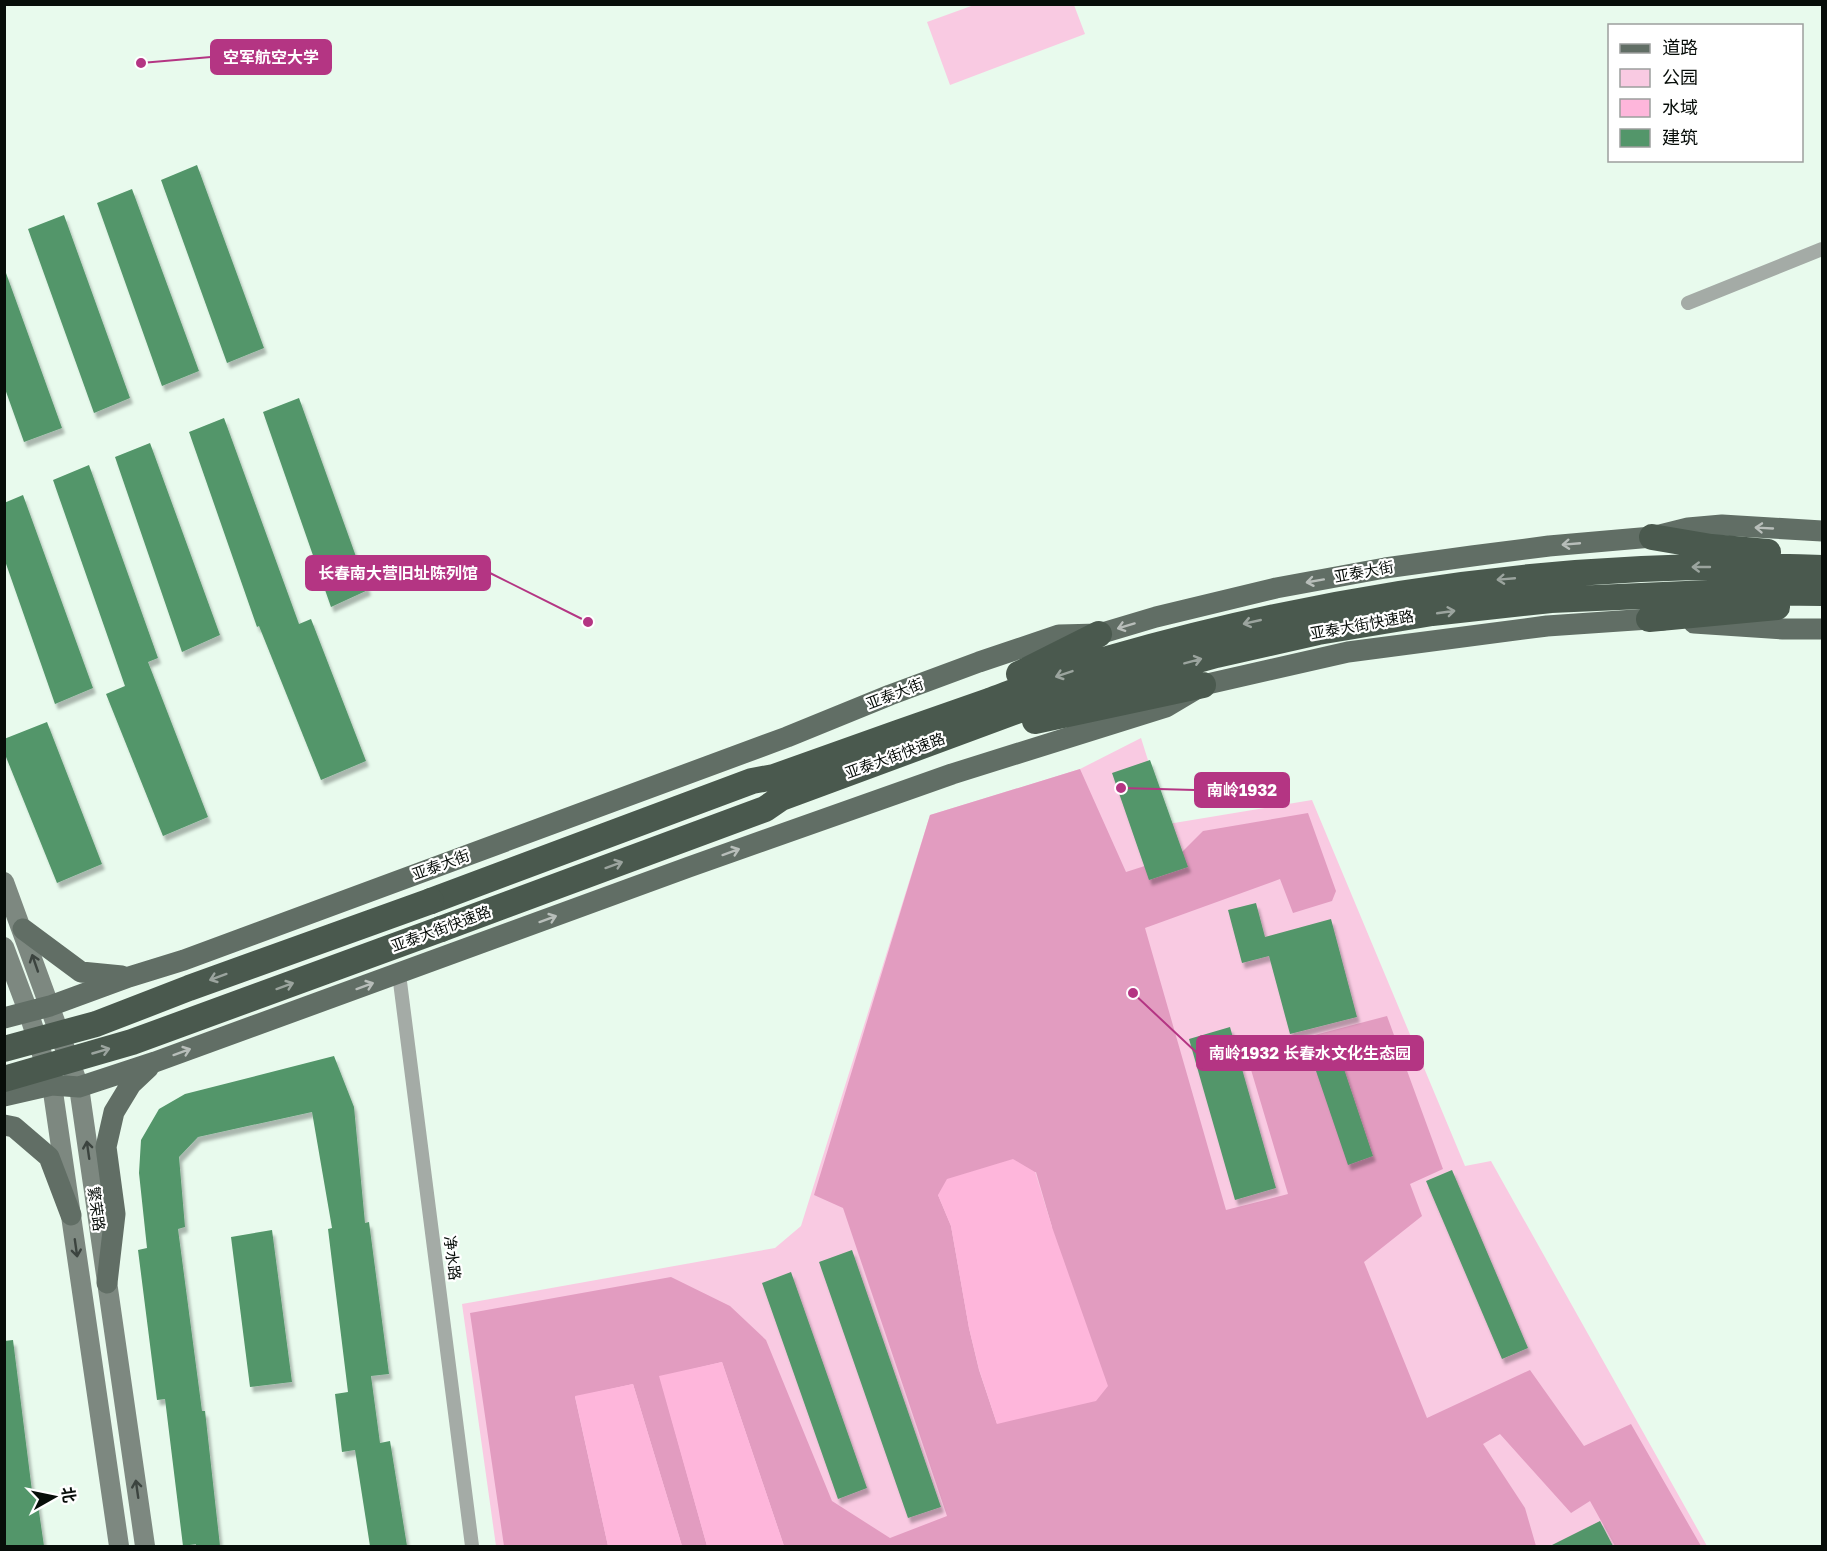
<svg xmlns="http://www.w3.org/2000/svg" width="1827" height="1551" font-family="'Golos Text','Noto Sans SC',sans-serif">
<style>
.green{fill:#f9cae2}
.forest{fill:#e29cc0;fill-rule:evenodd}
.water{fill:#feb6db}
.building{fill:#53966a;filter:url(#shadow)}
.lines{fill:none;stroke-linecap:round;stroke-linejoin:round}
.street{stroke:#a4aba6;stroke-width:14}
.secondary{stroke:#7d8880;stroke-width:20}
.primary{stroke:#616e65;stroke-width:21}
.highway{stroke:#4a594e;stroke-width:26}
.highway-bridge{stroke:#4a594e;stroke-width:26}
.oneway{stroke:#b8beba}
.oneway2{stroke:#9ba49e}
.oneway3{stroke:#3c443f}
.labels{text-anchor:middle;stroke-width:4.5;stroke-linejoin:round;paint-order:stroke}
.street-label{font-size:15px;fill:#070d09;stroke:#fff}
.leader{fill:none;stroke:#b43583;stroke-width:2}
.callout-dot{fill:#b43583;stroke:#fff;stroke-width:2}
.callout{fill:#b43583;stroke:#b43583;stroke-width:2}
.callout-label{font-size:16px;text-anchor:middle;font-weight:bold;fill:#fff}
</style>
<defs>
<filter id="shadow"><feDropShadow dx="3" dy="5.5" stdDeviation="1.5" flood-color="#0004"/></filter>
</defs>
<rect width="100%" height="100%" fill="#e8faed"/>
<path class="green" d="M 974,5 L 1074,5 L 1085,34 L 950,85 L 927,22 Z
M 1141,738 L 1168,824 L 1312,800 L 1465,1166 L 1491,1161 L 1707,1546 L 496,1546 L 462,1304 L 775,1248 L 801,1226 L 930,815 L 1080,769 Z"/>
<path class="forest" d="M 1080,769 L 1126,872 L 1179,855 L 1203,831 L 1308,813 L 1336,891 L 1332,901 L 1293,913 L 1280,879 L 1145,928 L 1226,1210 L 1288,1194 L 1246,1053 L 1387,1016 L 1443,1169 L 1410,1184 L 1422,1216 L 1364,1262 L 1427,1418 L 1530,1370 L 1584,1446 L 1631,1424 L 1701,1546 L 1615,1546 L 1590,1501 L 1571,1513 L 1500,1434 L 1483,1444 L 1525,1508 L 1536,1546 L 784,1546 L 722,1362 L 660,1377 L 707,1546 L 682,1546 L 633,1384 L 575,1397 L 608,1546 L 504,1546 L 470,1313 L 671,1277 L 730,1306 L 766,1340 L 832,1501 L 890,1538 L 947,1516 L 843,1208 L 814,1195 L 930,815 ZM 1036,1172 L 1052,1227 L 997,1424 L 979,1370 L 969,1328 L 951,1226 L 938,1195 Z"/>
<path class="water" d="M 1013,1159 L 1035,1172 L 1052,1227 L 1108,1386 L 1096,1401 L 997,1424 L 979,1369 L 969,1328 L 951,1226 L 938,1195 L 947,1179 Z
M 722,1362 L 784,1546 L 707,1546 L 659,1376 Z
M 633,1384 L 682,1546 L 608,1546 L 575,1396 Z"/>
<path class="building" d="M 197,165 L 264,348 L 227,363 L 161,180 Z
M 132,189 L 199,371 L 162,386 L 97,203 Z
M 64,215 L 130,398 L 94,413 L 28,229 Z
M 6,273 L 62,428 L 24,442 L 4,386 L 4,274 Z
M 299,398 L 368,590 L 331,607 L 263,412 Z
M 224,418 L 299,624 L 311,619 L 366,761 L 321,780 L 259,626 L 257,627 L 189,432 Z
M 150,443 L 220,635 L 182,652 L 115,457 Z
M 89,465 L 158,658 L 148,662 L 208,817 L 163,836 L 106,694 L 125,686 L 53,480 Z
M 23,495 L 93,688 L 55,704 L 4,558 L 4,503 Z
M 47,722 L 102,864 L 57,883 L 4,752 L 4,739 Z
M 1150,760 L 1188,867 L 1149,880 L 1112,773 Z
M 1256,903 L 1265,937 L 1331,919 L 1357,1017 L 1290,1034 L 1269,956 L 1242,963 L 1228,910 Z
M 1230,1027 L 1276,1188 L 1235,1200 L 1189,1039 Z
M 334,1056 L 354,1107 L 365,1223 L 369,1222 L 389,1374 L 371,1376 L 380,1443 L 390,1441 L 407,1546 L 370,1546 L 355,1450 L 342,1452 L 335,1394 L 348,1392 L 328,1229 L 332,1228 L 312,1112 L 198,1137 L 179,1157 L 185,1227 L 178,1229 L 202,1411 L 205,1411 L 220,1546 L 196,1546 L 196,1544 L 183,1546 L 165,1399 L 157,1400 L 138,1250 L 147,1248 L 139,1173 L 141,1140 L 159,1109 L 185,1094 Z
M 1341,1060 L 1373,1156 L 1348,1165 L 1315,1068 Z
M 1452,1170 L 1528,1348 L 1502,1359 L 1426,1181 Z
M 272,1230 L 292,1382 L 250,1387 L 231,1237 Z
M 852,1250 L 941,1507 L 908,1518 L 819,1262 Z
M 791,1272 L 867,1488 L 838,1499 L 762,1283 Z
M 13,1340 L 32,1491 L 36,1491 L 44,1546 L 4,1546 L 4,1341 Z
M 1600,1521 L 1613,1546 L 1550,1546 Z"/>
<g class="lines">
<path class="street" d="M 1688,303 L 1822,249
M 399,974 L 472,1546"/>
<path class="secondary" d="M 4,882 L 79,1087 L 145,1546
M 4,947 L 28,1011 L 52,1085 L 119,1546"/>
<path class="primary" d="M 1694,623 L 1783,629 L 1822,629
M 23,929 L 81,972 L 122,976
M 4,1018 L 50,1006 L 129,977 L 184,960 L 787,737 L 890,695 L 979,662 L 1059,635 L 1099,634 L 1156,617 L 1276,588 L 1385,568 L 1472,556 L 1549,546 L 1652,537 L 1688,528 L 1722,525 L 1822,531
M 4,1096 L 52,1085 L 79,1087 L 155,1062 L 689,867 L 952,774 L 1166,707 L 1203,685 L 1348,652 L 1547,626 L 1649,619 L 1663,620
M 4,1125 L 14,1127 L 49,1157 L 71,1215
M 107,1283 L 115,1214 L 106,1147 L 114,1112 L 131,1084 L 149,1067"/>
<path class="highway" d="M 1652,537 L 1711,547 L 1768,552
M 1649,619 L 1777,607
M 1019,674 L 1099,634
M 1035,721 L 1203,685
M 431,901 L 752,781 L 774,777 C 846,751 917,726 989,701 C 1029,686 1070,670 1111,658 C 1342,592 1582,559 1822,568
M 441,929 L 765,809 L 781,798 L 1022,709 L 1216,655 L 1318,632 L 1432,613 L 1551,600 L 1731,592 L 1822,593"/>
<path class="highway-bridge" d="M 4,1049 L 96,1024 L 189,988 L 431,901
M 4,1079 L 132,1042 L 441,929"/>
</g>
<defs><path id="oneway-shaft" d="M-6 0H5M1.5-3L5.5 0L1.5 3" fill="none" stroke-width="1.6" stroke-linecap="round" stroke-linejoin="round" transform="scale(1.5)"/></defs>
<g class="oneway">
<use href="#oneway-shaft" transform="translate(1764 528) rotate(-177)"/>
<use href="#oneway-shaft" transform="translate(1571 544) rotate(175)"/>
<use href="#oneway-shaft" transform="translate(1315 581) rotate(170)"/>
<use href="#oneway-shaft" transform="translate(1126 626) rotate(163)"/>
<use href="#oneway-shaft" transform="translate(731 852) rotate(-20)"/>
<use href="#oneway-shaft" transform="translate(548 919) rotate(-20)"/>
<use href="#oneway-shaft" transform="translate(365 986) rotate(-20)"/>
<use href="#oneway-shaft" transform="translate(182 1052) rotate(-20)"/>
</g>
<g class="oneway2">
<use href="#oneway-shaft" transform="translate(1701 567) rotate(180)"/>
<use href="#oneway-shaft" transform="translate(1506 579) rotate(175)"/>
<use href="#oneway-shaft" transform="translate(1446 612) rotate(-8)"/>
<use href="#oneway-shaft" transform="translate(1252 622) rotate(167)"/>
<use href="#oneway-shaft" transform="translate(1193 661) rotate(-15)"/>
<use href="#oneway-shaft" transform="translate(1064 674) rotate(161)"/>
<use href="#oneway-shaft" transform="translate(614 865) rotate(-20)"/>
<use href="#oneway-shaft" transform="translate(218 977) rotate(160)"/>
<use href="#oneway-shaft" transform="translate(285 986) rotate(-20)"/>
<use href="#oneway-shaft" transform="translate(101 1051) rotate(-16)"/>
</g>
<g class="oneway3">
<use href="#oneway-shaft" transform="translate(35 963) rotate(-109)"/>
<use href="#oneway-shaft" transform="translate(88 1150) rotate(-98)"/>
<use href="#oneway-shaft" transform="translate(76 1248) rotate(82)"/>
<use href="#oneway-shaft" transform="translate(137 1489) rotate(-98)"/>
</g>
<g class="labels">
<g class="street-label">
<text transform="translate(1364 572) rotate(-10)" y="5">亚泰大街</text>
<text transform="translate(1362 625) rotate(-10)" y="5">亚泰大街快速路</text>
<text transform="translate(895 694) rotate(-21)" y="5">亚泰大街</text>
<text transform="translate(895 756) rotate(-20)" y="5">亚泰大街快速路</text>
<text transform="translate(441 865) rotate(-20)" y="5">亚泰大街</text>
<text transform="translate(441 929) rotate(-20)" y="5">亚泰大街快速路</text>
<text transform="translate(96 1209) rotate(82)" y="5">繁荣路</text>
<text transform="translate(452 1258) rotate(83)" y="5">净水路</text>
</g>
</g>
<path class="leader" d="M141 63L211 57M588 622L490 573M1121 788L1195 790M1133 993L1197 1053"/>
<g class="callout-dot">
<circle cx="141" cy="63" r="6"/>
<circle cx="588" cy="622" r="6"/>
<circle cx="1121" cy="788" r="6"/>
<circle cx="1133" cy="993" r="6"/>
</g>
<g class="callout">
<rect x="211" y="40" width="120" height="34" rx="6"/>
<rect x="306" y="556" width="184" height="34" rx="6"/>
<rect x="1195" y="773" width="94" height="34" rx="6"/>
<rect x="1197" y="1036" width="226" height="34" rx="6"/>
</g>
<g class="callout-label">
<text x="271" y="63">空军航空大学</text>
<text x="398" y="579">长春南大营旧址陈列馆</text>
<text x="1242" y="796">南岭1932</text>
<text x="1310" y="1059">南岭1932 长春水文化生态园</text>
</g>
<rect width="1827" height="1551" fill="none" stroke="#070d09" stroke-width="12"/>
<rect x="1608" y="24" width="195" height="138" fill="#ffffff" stroke="#9c9e9d" stroke-width="1.5"/>
<rect x="1620" y="44" width="30" height="9" fill="#616e65" stroke="#9c9e9d" stroke-width="1.5"/>
<text x="1662" y="54" font-size="18" fill="#070d09">道路</text>
<rect x="1620" y="69" width="30" height="18" fill="#f9cae2" stroke="#9c9e9d" stroke-width="1.5"/>
<text x="1662" y="84" font-size="18" fill="#070d09">公园</text>
<rect x="1620" y="99" width="30" height="18" fill="#feb6db" stroke="#9c9e9d" stroke-width="1.5"/>
<text x="1662" y="114" font-size="18" fill="#070d09">水域</text>
<rect x="1620" y="129" width="30" height="18" fill="#53966a" stroke="#9c9e9d" stroke-width="1.5"/>
<text x="1662" y="144" font-size="18" fill="#070d09">建筑</text>
<g transform="translate(54 1497) rotate(81)" stroke="#ffffff" stroke-width="4.5" paint-order="stroke">
<path d="M0-4.5L10 22L0 15L-10 22Z" fill="#070d09"/>
<text y="-9" font-size="16" font-weight="bold" text-anchor="middle" fill="#070d09">北</text>
</g>
</svg>
